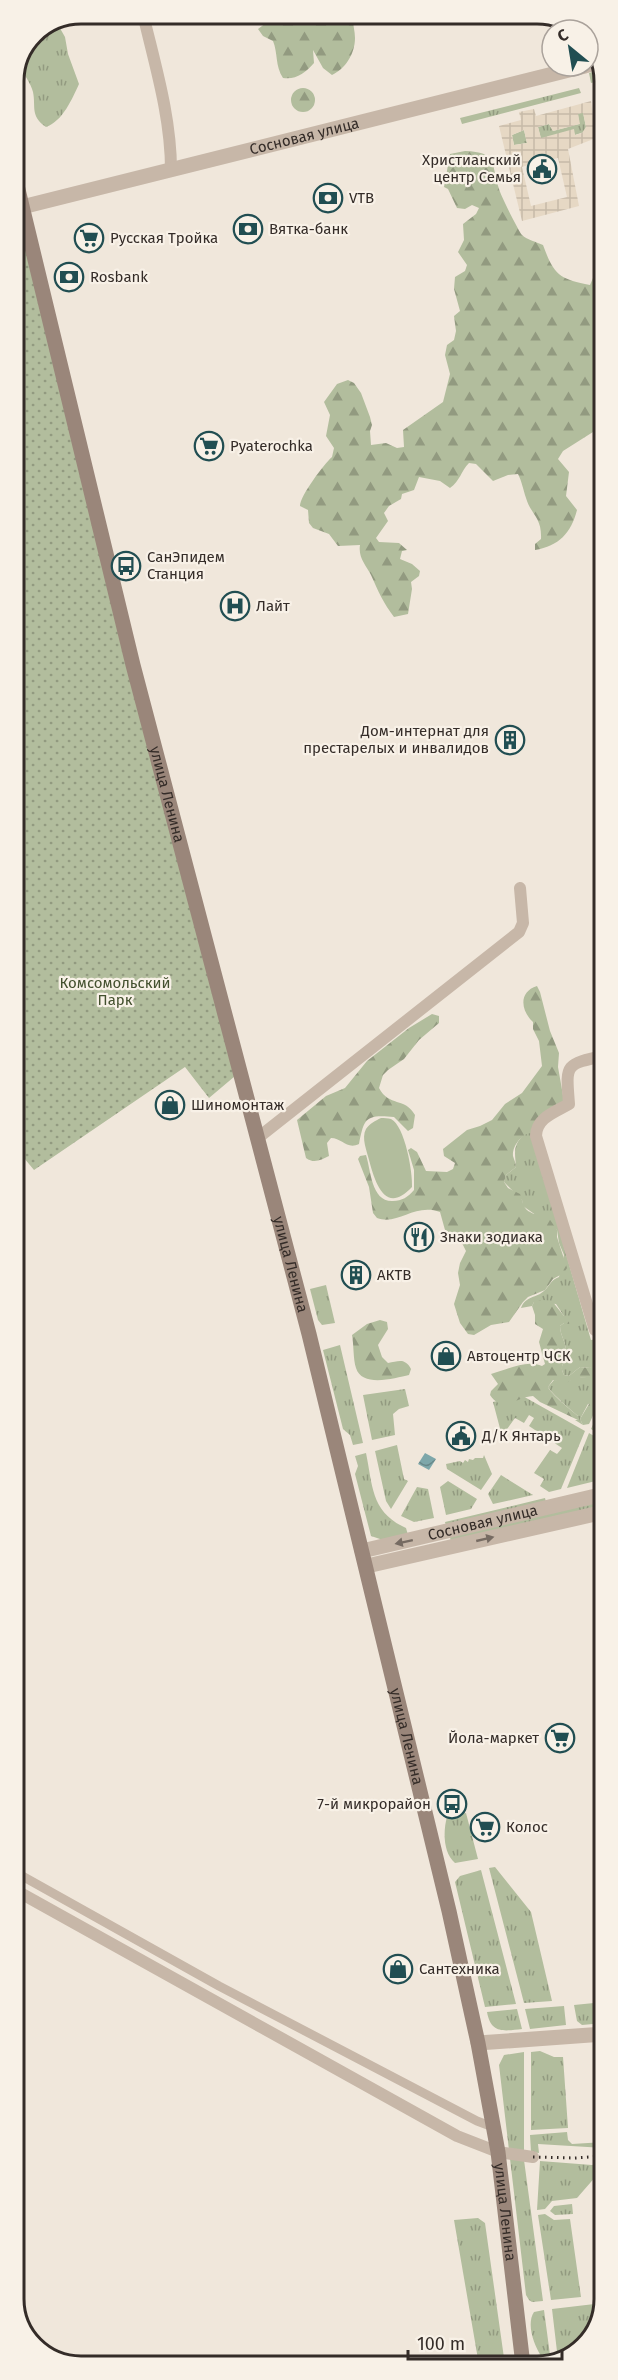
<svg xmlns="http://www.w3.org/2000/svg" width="618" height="2380" font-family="'Fira Sans',sans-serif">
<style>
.grass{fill:url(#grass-tufts)}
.forest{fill:url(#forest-firs)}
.park{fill:url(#park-dots)}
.pitch{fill:#b2bd9d}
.plaza{fill:url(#plaza-grid);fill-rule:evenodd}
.water{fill:url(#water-waves)}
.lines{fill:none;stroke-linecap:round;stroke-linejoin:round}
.pedestrian{stroke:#c7b7a8;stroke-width:9}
.minor{stroke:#c7b7a8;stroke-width:12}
.tertiary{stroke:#c7b7a8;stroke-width:15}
.secondary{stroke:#9a867a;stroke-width:15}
.rail{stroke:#342c28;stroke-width:3;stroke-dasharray:1.5 4.5;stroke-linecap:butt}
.oneway{fill:#766b62}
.labels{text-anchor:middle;stroke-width:4.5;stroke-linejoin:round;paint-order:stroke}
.street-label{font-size:15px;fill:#342c28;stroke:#f8f1e7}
.poi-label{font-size:15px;fill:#342c28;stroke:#f8f1e7;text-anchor:start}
.park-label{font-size:15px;fill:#43502e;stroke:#f8f1e7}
.rim{fill:none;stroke:#342c28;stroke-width:3}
</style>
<defs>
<pattern id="grass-tufts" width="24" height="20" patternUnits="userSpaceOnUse" patternTransform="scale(1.5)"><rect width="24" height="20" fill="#b2bd9d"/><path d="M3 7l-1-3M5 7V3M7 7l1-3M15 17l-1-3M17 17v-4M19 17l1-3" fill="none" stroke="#929a80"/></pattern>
<pattern id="forest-firs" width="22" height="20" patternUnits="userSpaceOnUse" patternTransform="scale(1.5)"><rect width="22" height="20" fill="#b2bd9d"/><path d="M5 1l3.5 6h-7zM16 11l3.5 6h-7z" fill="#929a80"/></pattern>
<pattern id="park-dots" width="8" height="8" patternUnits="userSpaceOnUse" patternTransform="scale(1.5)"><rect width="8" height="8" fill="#b2bd9d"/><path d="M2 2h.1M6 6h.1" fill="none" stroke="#929a80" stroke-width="1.8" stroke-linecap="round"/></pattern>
<pattern id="plaza-grid" width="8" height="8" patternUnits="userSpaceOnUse" patternTransform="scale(1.5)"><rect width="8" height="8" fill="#e6d8c4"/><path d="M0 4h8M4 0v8" fill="none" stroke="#c6baa8"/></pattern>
<pattern id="water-waves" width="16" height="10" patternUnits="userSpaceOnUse" patternTransform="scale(1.5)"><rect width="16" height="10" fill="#7da7aa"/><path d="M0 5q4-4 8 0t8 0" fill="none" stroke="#67888a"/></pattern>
</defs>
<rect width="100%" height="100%" fill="#f0e7db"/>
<path class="grass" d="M 57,23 L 65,37 L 68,54 L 79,84 C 72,99 63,121 46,127 C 30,116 36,107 33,92 C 31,83 23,74 20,65 L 34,33 Z
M 603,69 L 603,80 L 591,83 L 589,73 Z
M 579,88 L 581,93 L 462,124 L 460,118 Z
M 583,112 L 586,127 L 584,132 L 575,135 L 573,130 L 541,139 L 538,127 L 549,124 L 553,131 L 579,124 L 578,114 Z
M 524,130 L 527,143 L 514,145 L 512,135 Z
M 526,1133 L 531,1133 L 591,1340 L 604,1338 L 604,1372 L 603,1362 L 590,1368 L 580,1367 L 569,1376 L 564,1375 C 558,1365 567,1361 566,1351 C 566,1342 560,1335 560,1326 L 564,1323 L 564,1316 L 556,1304 L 534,1302 L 532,1306 L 521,1308 C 526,1295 536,1299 545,1290 C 550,1285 551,1280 559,1277 L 564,1255 L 559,1243 L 557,1230 L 523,1206 L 522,1200 L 504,1182 L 506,1175 L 516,1167 C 515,1153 512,1144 526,1133 Z
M 326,1285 L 335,1323 L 322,1325 L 318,1320 L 310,1289 Z
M 340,1345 L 363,1443 L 353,1445 L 350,1435 L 343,1429 L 323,1350 Z
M 591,1377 L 604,1383 L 596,1407 L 597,1403 L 588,1404 L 580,1419 L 583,1425 L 575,1420 L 578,1420 L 578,1416 C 573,1412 550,1392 548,1387 L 554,1380 L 570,1381 L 573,1378 Z
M 405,1389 L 409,1406 L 399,1409 L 393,1414 L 395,1435 L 372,1440 L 363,1395 Z
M 521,1395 L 585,1431 L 561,1489 L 549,1492 L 540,1486 L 544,1479 L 534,1473 L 550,1450 L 557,1454 L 562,1448 L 529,1426 L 534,1418 L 529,1415 L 524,1423 L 515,1418 L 502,1436 L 493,1402 Z
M 604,1399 L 604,1437 L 591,1429 Z
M 589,1433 L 604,1442 L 604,1479 L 567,1488 Z
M 397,1445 L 404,1479 L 408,1481 L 391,1509 L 386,1501 L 375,1451 Z
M 366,1453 C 373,1487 371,1512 406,1528 L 408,1535 L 383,1540 L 371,1536 L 355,1474 L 358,1466 L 355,1456 Z
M 484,1455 L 492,1474 L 481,1490 L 447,1469 L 446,1464 L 460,1461 L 463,1463 L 465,1460 L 468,1462 L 469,1459 L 473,1460 L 475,1458 L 483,1458 Z
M 501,1475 L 533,1495 L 493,1504 L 488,1494 Z
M 448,1481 L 477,1499 L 471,1509 L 446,1515 L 440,1487 Z
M 417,1487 L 428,1489 L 434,1518 L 414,1522 L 401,1516 Z
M 545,1498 L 546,1502 L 446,1526 L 445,1522 Z
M 604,1500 L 604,1506 L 451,1542 L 450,1537 Z
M 466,1813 L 478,1859 L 455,1863 C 443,1853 443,1831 447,1817 Z
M 495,1867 L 531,1912 L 552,2001 L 524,2003 L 489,1868 Z
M 481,1870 L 516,2004 L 485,2007 L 455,1882 L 460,1876 Z
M 604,2002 L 604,2023 L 582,2025 L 577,2021 L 574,2005 Z
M 564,2006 L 566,2025 L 530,2029 L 525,2009 Z
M 517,2009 L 522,2029 C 504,2031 491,2034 487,2012 Z
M 540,2051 L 554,2057 L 563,2057 L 568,2128 L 531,2130 L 531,2052 Z
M 524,2052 L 524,2160 L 543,2301 L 532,2302 L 529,2300 L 526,2295 L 499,2065 L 504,2055 Z
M 567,2132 L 568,2140 L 572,2144 L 604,2142 L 604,2148 L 538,2144 L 539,2153 L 531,2152 L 530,2135 Z
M 540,2161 L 592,2165 L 604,2163 L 604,2167 L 577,2198 L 552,2201 L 545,2209 L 537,2210 Z
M 572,2204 L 573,2214 L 555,2215 L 550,2211 L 554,2206 Z
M 545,2214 L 554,2220 L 570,2219 L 581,2297 L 551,2300 L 538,2215 Z
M 478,2218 L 485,2223 L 505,2365 L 479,2365 L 454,2220 Z
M 603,2303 L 590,2340 L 558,2360 L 552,2309 Z
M 544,2310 L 550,2355 L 541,2356 C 534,2345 526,2324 534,2312 Z"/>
<path class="forest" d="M 300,14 L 353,14 C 352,23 355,30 355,38 C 355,54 345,69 332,75 L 323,68 L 313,50 L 314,63 C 305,73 296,80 283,78 C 275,66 278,53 273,41 L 263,36 L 258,29 L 266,23 Z
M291 100a12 12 0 1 1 24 0a12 12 0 1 1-24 0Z
M 465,151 C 498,152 491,164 499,189 C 500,194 519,232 522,235 C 527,240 537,242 543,245 C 554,275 559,279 590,285 L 598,266 L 603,267 L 603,434 L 593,432 L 563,451 L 558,459 L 569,472 L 566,496 L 577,510 C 571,533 559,546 535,550 L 535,544 L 541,539 C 542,517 531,515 526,498 C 523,489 522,482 518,474 L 508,475 L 493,481 L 476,464 L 469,463 C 461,471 460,481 450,488 L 440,481 L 419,477 L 414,490 L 402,494 L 401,499 L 389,506 L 384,513 L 388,521 L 376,538 L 379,542 L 399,543 L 407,550 L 402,551 L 400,559 L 412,564 L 420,571 L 419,576 L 411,582 L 412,589 L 408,614 L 394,617 C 384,604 378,591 371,575 C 366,565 358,558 360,545 L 338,546 L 329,534 L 313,528 L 309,523 L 308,510 L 300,506 C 300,496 324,464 332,457 L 334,448 L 326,436 L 330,415 L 324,402 L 337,384 L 348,380 L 354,383 L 361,393 L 370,417 L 372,425 L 370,431 L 371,445 L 386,443 L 397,448 L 404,447 L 403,430 L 443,402 L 450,374 L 445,355 L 447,345 L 454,340 L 456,331 L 454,316 L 460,311 L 454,289 L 455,277 L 465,271 L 467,265 L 458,252 L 464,240 L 463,224 L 476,214 L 479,208 L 472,205 L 465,209 L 457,208 L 448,189 L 444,187 L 450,154 Z
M 537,986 L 540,992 L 550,1031 L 559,1053 L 558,1067 L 564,1101 L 531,1133 C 521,1134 512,1147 513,1156 C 514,1160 516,1163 516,1167 L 506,1175 L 504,1182 L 508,1188 L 520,1194 C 524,1204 522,1209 534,1214 L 540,1212 L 546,1214 L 557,1230 L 557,1237 L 567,1268 L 564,1273 L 553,1279 L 545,1290 L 528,1297 L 523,1302 L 509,1322 L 491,1325 L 474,1335 L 468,1334 L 460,1323 L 454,1304 L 460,1285 L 458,1273 L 460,1263 L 466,1251 L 460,1239 L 445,1230 L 440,1212 C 414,1203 398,1226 377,1218 L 373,1213 L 369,1187 L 358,1159 L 360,1156 L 366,1155 C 371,1170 371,1202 393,1201 C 402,1201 408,1197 414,1190 L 414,1170 L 408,1150 L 411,1148 L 417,1152 L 426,1171 L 447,1172 L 453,1169 L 455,1163 L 444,1156 L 443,1149 L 467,1130 L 480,1126 L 492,1120 L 505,1104 L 522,1093 L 542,1066 L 539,1041 L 533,1029 L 533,1022 C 521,1011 518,992 537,986 Z
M 432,1014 L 439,1016 L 439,1023 L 419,1040 L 404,1059 L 388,1070 L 383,1075 L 379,1088 C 389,1107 405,1097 415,1115 L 413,1128 L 408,1131 L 394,1117 C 365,1114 364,1119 359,1144 C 347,1150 342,1138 331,1138 L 327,1143 L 329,1156 C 321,1160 314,1164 306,1158 L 297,1120 L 326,1096 L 345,1088 L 367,1061 L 409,1028 Z
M 542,1300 L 552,1301 L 564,1316 L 568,1316 L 571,1320 L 569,1324 L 564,1323 L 560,1326 C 560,1335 566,1342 566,1351 C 567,1361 558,1365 564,1375 L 569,1376 L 580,1367 L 590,1368 L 595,1361 L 599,1359 L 603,1362 L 604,1383 C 587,1378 583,1374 566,1383 L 553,1380 L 548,1387 C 550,1393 572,1411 578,1416 L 578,1420 L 540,1402 L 533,1396 C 514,1397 504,1415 490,1395 L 491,1391 L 498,1384 L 491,1374 C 507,1370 526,1359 542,1366 L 545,1364 L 539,1342 L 543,1329 L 535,1324 L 535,1315 L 532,1306 L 534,1302 Z
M 380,1320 L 387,1322 L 388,1329 L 378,1345 L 382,1357 L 388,1363 C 399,1361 405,1358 411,1369 L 409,1375 C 395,1378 362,1388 356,1368 C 353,1359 354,1346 352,1335 L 367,1324 Z
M 592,1399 L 596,1400 C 597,1406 592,1419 589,1424 L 583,1425 L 580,1419 Z"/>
<path class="park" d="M 14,173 L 241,1071 L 209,1098 L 185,1067 L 34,1170 L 14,1146 Z"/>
<path class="pitch" d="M 381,1118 C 384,1118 388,1118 391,1119 C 405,1126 413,1173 412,1187 C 385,1216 375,1182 369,1160 C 367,1151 361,1138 366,1129 C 370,1123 375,1121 381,1118 Z"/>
<path class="plaza" d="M 591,101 L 596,138 L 568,149 L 579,206 L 522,221 L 499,126 L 521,120 L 519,112 L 534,109 L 536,116 ZM 583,113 L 586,127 L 582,133 L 575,135 L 574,129 L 541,138 L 538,127 L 549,124 L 553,131 L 580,124 L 578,114 ZM 524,130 L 527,143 L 514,145 L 512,135 ZM 542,154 L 544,161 L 558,158 L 567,197 L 531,206 L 522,167 L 535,163 L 533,156 Z"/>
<path class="water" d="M 425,1453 L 436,1459 L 429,1470 L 418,1464 Z"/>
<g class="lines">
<path class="pedestrian" d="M 15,1872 L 219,1986 L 477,2121 L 493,2127"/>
<path class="minor" d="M 143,14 C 155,65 171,117 171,170
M 604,1056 C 564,1064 566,1065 569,1104 C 555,1112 536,1118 536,1136 L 593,1324 L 595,1330 L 604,1334
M 259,1137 L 519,932 L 523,923 L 520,888
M 15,1890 L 457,2136 L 498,2152 L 533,2157"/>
<g class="tertiary">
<path d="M 588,65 L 600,62"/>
<path id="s1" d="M 22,207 L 585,66"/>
<path id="s2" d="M 362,1551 L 604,1494"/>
<path d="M 367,1566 L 604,1512"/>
<path d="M 478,2043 L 604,2034"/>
</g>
<path class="secondary" id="s3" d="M 14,173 L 133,665 L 309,1334 L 449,1911 L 478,2043 L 498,2152 L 523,2365"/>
<path class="rail" d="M 533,2157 L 575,2158 L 604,2156"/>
</g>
<defs><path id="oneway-solid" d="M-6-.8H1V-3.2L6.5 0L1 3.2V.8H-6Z" transform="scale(1.5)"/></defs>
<g class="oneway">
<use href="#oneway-solid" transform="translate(485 1539) rotate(-13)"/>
<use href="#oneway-solid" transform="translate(404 1542) rotate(168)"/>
</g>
<defs>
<g id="civic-ring" transform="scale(1.5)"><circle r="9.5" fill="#f8f1e7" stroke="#214e52" stroke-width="1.5"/><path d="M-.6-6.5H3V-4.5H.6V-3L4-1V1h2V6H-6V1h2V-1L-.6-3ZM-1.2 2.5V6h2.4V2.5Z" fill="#214e52"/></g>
<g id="bank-ring" transform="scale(1.5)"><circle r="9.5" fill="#f8f1e7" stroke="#214e52" stroke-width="1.5"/><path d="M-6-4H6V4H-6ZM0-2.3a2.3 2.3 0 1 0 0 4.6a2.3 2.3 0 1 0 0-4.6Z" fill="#214e52"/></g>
<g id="supermarket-ring" transform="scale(1.5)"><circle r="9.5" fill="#f8f1e7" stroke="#214e52" stroke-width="1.5"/><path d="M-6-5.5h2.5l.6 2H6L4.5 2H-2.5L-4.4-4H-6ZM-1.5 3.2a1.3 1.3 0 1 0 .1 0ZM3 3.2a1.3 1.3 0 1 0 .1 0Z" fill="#214e52"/></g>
<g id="bus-ring" transform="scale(1.5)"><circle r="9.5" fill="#f8f1e7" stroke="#214e52" stroke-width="1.5"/><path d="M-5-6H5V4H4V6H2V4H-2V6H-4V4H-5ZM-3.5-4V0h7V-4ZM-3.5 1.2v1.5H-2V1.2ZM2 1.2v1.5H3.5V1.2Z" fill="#214e52"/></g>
<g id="hospital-ring" transform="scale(1.5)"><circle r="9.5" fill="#f8f1e7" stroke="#214e52" stroke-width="1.5"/><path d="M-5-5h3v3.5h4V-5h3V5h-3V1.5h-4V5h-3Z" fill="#214e52"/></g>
<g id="building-ring" transform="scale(1.5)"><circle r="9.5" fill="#f8f1e7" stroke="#214e52" stroke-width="1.5"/><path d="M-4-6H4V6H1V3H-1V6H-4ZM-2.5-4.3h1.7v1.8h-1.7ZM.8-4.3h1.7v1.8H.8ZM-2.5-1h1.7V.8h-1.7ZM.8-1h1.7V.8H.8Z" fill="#214e52"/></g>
<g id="shop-ring" transform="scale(1.5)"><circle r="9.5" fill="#f8f1e7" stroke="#214e52" stroke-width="1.5"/><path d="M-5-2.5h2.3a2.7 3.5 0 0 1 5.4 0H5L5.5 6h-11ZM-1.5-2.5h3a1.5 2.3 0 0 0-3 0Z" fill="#214e52"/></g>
<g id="restaurant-ring" transform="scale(1.5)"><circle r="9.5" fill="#f8f1e7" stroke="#214e52" stroke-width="1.5"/><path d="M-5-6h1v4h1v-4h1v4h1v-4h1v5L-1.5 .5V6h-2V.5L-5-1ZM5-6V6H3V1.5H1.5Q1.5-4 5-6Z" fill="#214e52"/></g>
</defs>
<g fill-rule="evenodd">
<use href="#civic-ring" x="542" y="169"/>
<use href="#bank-ring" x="328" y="198"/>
<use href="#bank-ring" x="248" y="229"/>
<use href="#supermarket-ring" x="89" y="238"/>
<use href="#bank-ring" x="69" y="277"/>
<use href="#supermarket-ring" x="209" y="446"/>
<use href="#bus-ring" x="126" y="566"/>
<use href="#hospital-ring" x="235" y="606"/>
<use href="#building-ring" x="510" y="740"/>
<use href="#shop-ring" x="170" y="1105"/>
<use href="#restaurant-ring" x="419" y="1237"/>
<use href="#building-ring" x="356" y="1275"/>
<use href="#shop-ring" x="446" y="1356"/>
<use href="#civic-ring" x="461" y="1436"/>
<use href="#supermarket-ring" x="560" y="1738"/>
<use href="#bus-ring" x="452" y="1804"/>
<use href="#supermarket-ring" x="485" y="1827"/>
<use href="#shop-ring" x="398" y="1969"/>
</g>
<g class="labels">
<g class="street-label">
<text dy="5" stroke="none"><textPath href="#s1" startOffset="291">Сосновая улица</textPath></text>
<text dy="5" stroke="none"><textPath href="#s3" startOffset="640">улица Ленина</textPath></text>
<text dy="5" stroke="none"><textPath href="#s3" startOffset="1126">улица Ленина</textPath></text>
<text dy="5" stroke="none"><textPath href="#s2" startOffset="124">Сосновая улица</textPath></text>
<text dy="5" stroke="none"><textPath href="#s3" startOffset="1612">улица Ленина</textPath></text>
<text dy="5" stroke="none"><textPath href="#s3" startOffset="2098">улица Ленина</textPath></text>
</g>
<g class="poi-label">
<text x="521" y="165" text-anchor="end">Христианский<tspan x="521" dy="17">центр Семья</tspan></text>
<text x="349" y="203">VTB</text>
<text x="269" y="234">Вятка-банк</text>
<text x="110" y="243">Русская Тройка</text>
<text x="90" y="282">Rosbank</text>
<text x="230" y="451">Pyaterochka</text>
<text x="147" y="562">СанЭпидем<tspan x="147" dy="17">Станция</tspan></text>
<text x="256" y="611">Лайт</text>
<text x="489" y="736" text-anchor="end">Дом-интернат для<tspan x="489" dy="17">престарелых и инвалидов</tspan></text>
<text x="191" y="1110">Шиномонтаж</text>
<text x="440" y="1242">Знаки зодиака</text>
<text x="377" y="1280">АКТВ</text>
<text x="467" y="1361">Автоцентр ЧСК</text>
<text x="482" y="1441">Д/К Янтарь</text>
<text x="539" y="1743" text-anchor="end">Йола-маркет</text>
<text x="431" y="1809" text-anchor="end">7-й микрорайон</text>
<text x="506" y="1832">Колос</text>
<text x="419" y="1974">Сантехника</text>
</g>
<g class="park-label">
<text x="115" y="988">Комсомольский<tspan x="115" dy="17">Парк</tspan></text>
</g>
</g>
<path d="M0 0H618V2380H0ZM81 24H537A57 57 0 0 1 594 81V2299A57 57 0 0 1 537 2356H81A57 57 0 0 1 24 2299V81A57 57 0 0 1 81 24Z" fill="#f8f1e7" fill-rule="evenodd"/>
<path class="rim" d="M81 24H537A57 57 0 0 1 594 81V2299A57 57 0 0 1 537 2356H81A57 57 0 0 1 24 2299V81A57 57 0 0 1 81 24Z"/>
<g transform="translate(570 48) rotate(330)"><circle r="28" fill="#f8f1e7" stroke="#aaa29b" stroke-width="1.5"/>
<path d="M0-4.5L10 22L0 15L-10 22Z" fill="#214e52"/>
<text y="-9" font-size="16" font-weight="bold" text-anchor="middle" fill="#342c28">С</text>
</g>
<path d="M408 2350v9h154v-9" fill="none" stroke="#342c28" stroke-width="3"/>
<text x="417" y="2350" font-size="18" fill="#342c28" stroke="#f8f1e7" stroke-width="4.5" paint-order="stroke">100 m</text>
</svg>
